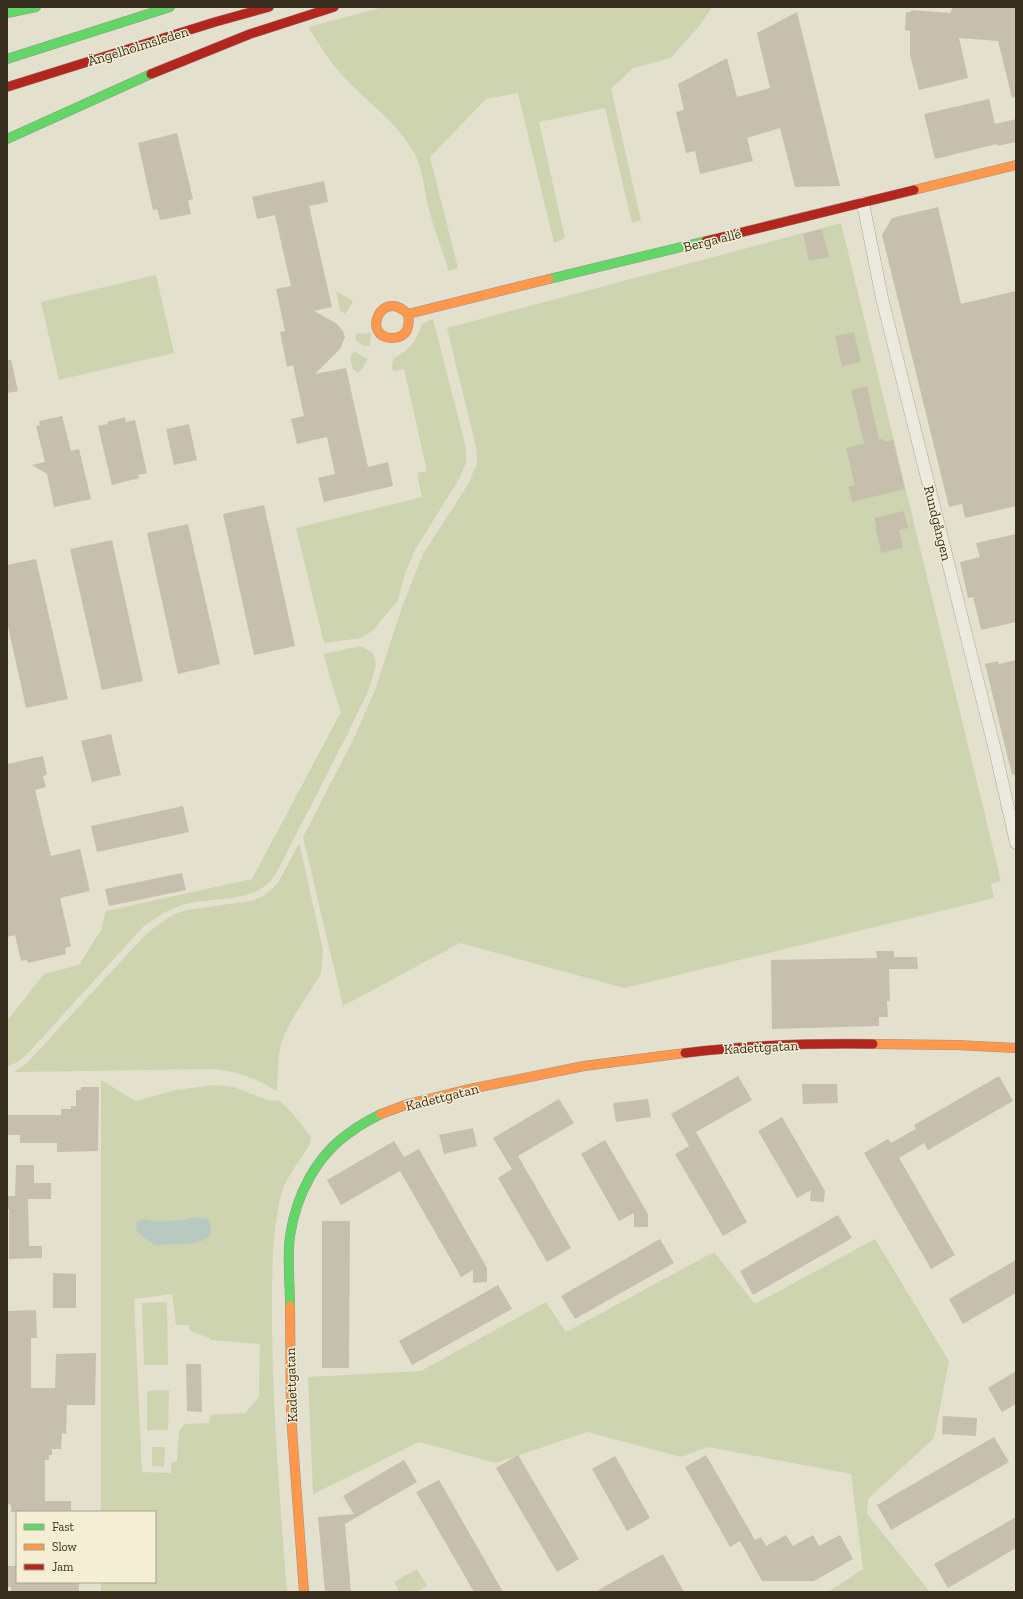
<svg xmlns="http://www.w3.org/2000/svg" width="1023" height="1599" font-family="'Zilla Slab',serif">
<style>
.green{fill:#ced4b0;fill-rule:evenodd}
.water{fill:#b8c9c1}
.building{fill:#c6bfae}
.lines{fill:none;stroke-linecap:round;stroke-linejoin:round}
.street-casing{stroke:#a8a597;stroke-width:13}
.fast-casing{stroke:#989486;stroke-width:10}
.slow-casing{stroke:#989486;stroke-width:10}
.jam-casing{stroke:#989486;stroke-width:10}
.street{stroke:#ece9de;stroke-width:12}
.fast{stroke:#63d668;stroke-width:9}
.slow{stroke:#ff974d;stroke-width:9}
.jam{stroke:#b3261e;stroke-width:9}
.labels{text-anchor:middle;stroke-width:3;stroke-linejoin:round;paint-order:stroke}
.street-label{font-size:14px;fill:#372e1f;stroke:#f4efd4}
</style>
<rect width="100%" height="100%" fill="#e3e0cd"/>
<path class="green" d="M 384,7 L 712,7 L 699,26 L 671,58 L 633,68 L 611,89 L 641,220 L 632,223 L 605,108 L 539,122 L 565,238 L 554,243 L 518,93 L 486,99 L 430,157 L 458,268 L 449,271 C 443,252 435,232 430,213 C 424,192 424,168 412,149 C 394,120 366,101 343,76 C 329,61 319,44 308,27 Z
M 841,223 L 1001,881 L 991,884 L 994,898 L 624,988 L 460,943 L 343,1006 L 303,837 L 353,740 L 375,690 L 402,607 L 423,554 L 467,486 L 477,464 L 476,447 L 447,328 Z
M 156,275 L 174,353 L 59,380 L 41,302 Z
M 336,291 L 353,301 L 345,314 L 340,310 Z
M 433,319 L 466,448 L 466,463 L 459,479 L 415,550 L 406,571 L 397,602 L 373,630 L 362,638 L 324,643 L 296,528 L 422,497 L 417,473 L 427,471 L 404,369 L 393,371 L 392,365 L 394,358 C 409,351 417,340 422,324 Z
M 371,333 L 370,346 L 364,346 L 355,340 L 356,334 Z
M 354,351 L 367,359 L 363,368 L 358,373 L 353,369 L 350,358 Z
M 361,646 L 373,653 L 376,665 L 369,689 L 347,735 L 279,868 C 275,874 272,881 266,885 C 246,902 210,898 186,904 C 170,908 156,917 143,927 L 30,1051 L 19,1061 L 7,1067 L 7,1021 L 44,974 L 79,965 L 101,930 L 106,911 L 252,879 L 341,712 L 329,675 L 324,654 Z
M 298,845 L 300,846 L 323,950 L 321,973 C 309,995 291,1016 282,1041 C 277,1057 278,1074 277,1091 C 255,1078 239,1072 214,1069 L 16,1072 L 15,1071 L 27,1063 L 147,933 L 174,914 L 187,910 L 251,901 L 264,896 L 278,883 Z
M 101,1080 L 135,1101 L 176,1090 L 214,1085 L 234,1087 L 269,1101 L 279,1100 L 293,1114 L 311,1137 L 310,1144 C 300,1161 284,1179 280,1199 C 271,1241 272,1284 272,1326 C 273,1415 280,1503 287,1592 L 101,1592 L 101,1582 L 155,1582 L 155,1512 L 101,1512 ZM 172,1294 L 176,1325 L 189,1325 L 189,1330 L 209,1338 L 211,1340 L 260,1344 L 259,1397 L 245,1413 L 211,1415 L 209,1423 L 185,1424 L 179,1431 L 177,1461 L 171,1463 L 171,1473 L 142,1472 L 134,1299 Z
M 875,1239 L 949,1361 L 934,1438 L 868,1499 L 867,1514 L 930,1592 L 828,1592 L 863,1569 L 851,1474 L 708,1447 L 681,1457 L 587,1432 L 496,1463 L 419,1442 L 313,1494 L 308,1377 L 421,1371 L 546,1302 L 566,1332 L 714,1252 L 755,1304 Z
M 167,1302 L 168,1365 L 144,1365 L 142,1303 Z
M 169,1390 L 168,1430 L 147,1430 L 147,1391 Z
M 152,1447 L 165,1447 L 164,1467 L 152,1466 Z
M 417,1569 L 427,1586 L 416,1592 L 399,1592 L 394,1582 Z"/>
<path class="water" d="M 196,1217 L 208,1219 L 211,1227 L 211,1235 L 202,1241 L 188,1244 L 155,1245 L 142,1236 L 136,1231 L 137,1222 L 144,1219 C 160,1223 180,1221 196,1217 Z"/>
<path class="building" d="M 953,7 L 1016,7 L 1016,97 L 1012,98 L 998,41 L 959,38 L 968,78 L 919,90 L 910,55 L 910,31 L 905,30 L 906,12 L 911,12 L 911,10 L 950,13 Z
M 797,12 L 840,186 L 795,187 L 780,128 L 747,138 L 753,161 L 700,174 L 695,151 L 686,153 L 676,112 L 684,110 L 678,84 L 727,58 L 737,97 L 770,88 L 757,33 Z
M 989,99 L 995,124 L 1016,119 L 1016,142 L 997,146 L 997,144 L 935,159 L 924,114 Z
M 177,133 L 193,199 L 188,201 L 191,214 L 160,220 L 157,209 L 153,210 L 138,143 Z
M 324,181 L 328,202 L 309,206 L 332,307 L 314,311 L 336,323 L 343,331 L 345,337 L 340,349 L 315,374 L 346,368 L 368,467 L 388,462 L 393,486 L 324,502 L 318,478 L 335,474 L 327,437 L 297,444 L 291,419 L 304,416 L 293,365 L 287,367 L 280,332 L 285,331 L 276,289 L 291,286 L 275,215 L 257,219 L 252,197 Z
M 938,207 L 961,304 L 1016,291 L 1016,506 L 965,518 L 962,504 L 949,507 L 882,235 L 892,218 Z
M 822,229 L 829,257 L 809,261 L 803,234 Z
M 854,332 L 861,362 L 842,366 L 835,336 Z
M 7,360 L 11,360 L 18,391 L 7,393 Z
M 867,386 L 879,440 L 883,439 L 884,442 L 893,440 L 905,489 L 852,502 L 848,487 L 855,485 L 846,448 L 864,444 L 851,390 Z
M 62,416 L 71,451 L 79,449 L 91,499 L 54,507 L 47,474 L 32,465 L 45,462 L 36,426 L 40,425 L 39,421 Z
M 125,417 L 126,422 L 135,420 L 147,473 L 138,475 L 139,478 L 112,485 L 98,426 L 108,424 L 107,422 Z
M 189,424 L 197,460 L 174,465 L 166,429 Z
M 264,505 L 295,646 L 254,655 L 223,514 Z
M 904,511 L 908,528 L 899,530 L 903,548 L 881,553 L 874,518 Z
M 188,524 L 220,664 L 178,674 L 147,533 Z
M 1016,534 L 1016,622 L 981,630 L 973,597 L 968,598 L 960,562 L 980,557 L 976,543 Z
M 112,540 L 143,681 L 102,690 L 70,549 Z
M 36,559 L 68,699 L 26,708 L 7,622 L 7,565 Z
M 1016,660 L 1016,774 L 1012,775 L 985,664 L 998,661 L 999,664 Z
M 111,734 L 121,775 L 92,782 L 81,741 Z
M 43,756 L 47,775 L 43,776 L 46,787 L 35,790 L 51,856 L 80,849 L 90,891 L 60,898 L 71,946 L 65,948 L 66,954 L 28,963 L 27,960 L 21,961 L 15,935 L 7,937 L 7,764 Z
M 183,806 L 189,832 L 97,852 L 91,826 Z
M 182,873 L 186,890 L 109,906 L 105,889 Z
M 876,951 L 894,951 L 894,957 L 917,957 L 918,969 L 889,969 L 890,1001 L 887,1001 L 888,1017 L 879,1017 L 879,1026 L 772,1029 L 771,960 L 877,958 Z
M 738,1076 L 752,1100 L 696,1132 L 747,1222 L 723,1236 L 675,1154 L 689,1146 L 671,1114 Z
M 999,1076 L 1013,1101 L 928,1150 L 924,1143 L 899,1158 L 955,1255 L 931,1269 L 864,1153 L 888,1139 L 891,1143 L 916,1129 L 914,1125 Z
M 802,1084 L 837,1084 L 838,1103 L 803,1104 Z
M 81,1087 L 99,1087 L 98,1151 L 57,1152 L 57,1143 L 20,1143 L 20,1135 L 7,1135 L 7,1115 L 61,1115 L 61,1109 L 71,1109 L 71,1106 L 76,1106 L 76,1090 L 81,1090 Z
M 559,1099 L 574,1123 L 518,1156 L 571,1248 L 547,1262 L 498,1178 L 512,1169 L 493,1138 Z
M 648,1099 L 651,1117 L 616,1122 L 613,1103 Z
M 782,1117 L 825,1191 L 824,1202 L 810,1201 L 811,1190 L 797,1198 L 758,1131 Z
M 473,1128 L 477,1146 L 444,1154 L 439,1135 Z
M 605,1140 L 648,1214 L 648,1227 L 634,1227 L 634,1213 L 619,1221 L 581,1154 Z
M 394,1141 L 404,1157 L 419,1149 L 487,1268 L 487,1282 L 473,1283 L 473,1270 L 461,1277 L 400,1171 L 341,1205 L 327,1180 Z
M 16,1165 L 34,1165 L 34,1183 L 51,1183 L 51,1199 L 28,1199 L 29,1246 L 42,1246 L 42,1258 L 9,1259 L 9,1209 L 7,1209 L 7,1196 L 15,1196 Z
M 838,1215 L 852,1238 L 753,1295 L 740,1271 Z
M 322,1221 L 350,1221 L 349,1368 L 322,1368 Z
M 660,1239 L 674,1263 L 575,1319 L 561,1296 Z
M 1016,1260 L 1016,1293 L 963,1324 L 949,1299 Z
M 53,1273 L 76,1274 L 76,1308 L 53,1308 Z
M 498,1285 L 512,1309 L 412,1365 L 399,1341 Z
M 36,1310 L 37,1338 L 31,1338 L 31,1388 L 55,1388 L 56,1354 L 96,1353 L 95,1405 L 67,1405 L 66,1434 L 62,1433 L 61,1449 L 52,1449 L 52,1455 L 49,1455 L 49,1460 L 45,1460 L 45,1501 L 71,1501 L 71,1512 L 11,1512 L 11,1505 L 8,1504 L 7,1311 Z
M 186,1364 L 201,1364 L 202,1412 L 187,1411 Z
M 1016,1371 L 1016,1404 L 1002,1412 L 988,1388 Z
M 943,1416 L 977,1418 L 976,1436 L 942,1434 Z
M 994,1437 L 1009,1462 L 891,1530 L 877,1505 Z
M 518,1455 L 579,1559 L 557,1572 L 496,1468 Z
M 706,1455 L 755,1540 L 761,1537 L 766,1546 L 786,1535 L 793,1546 L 813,1535 L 819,1546 L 840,1535 L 853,1559 L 814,1581 L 762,1581 L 740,1541 L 730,1547 L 685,1467 Z
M 615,1456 L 650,1518 L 627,1531 L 592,1469 Z
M 404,1460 L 417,1482 L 345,1524 L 351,1592 L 325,1592 L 318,1517 L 354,1514 L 343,1496 Z
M 439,1480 L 503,1592 L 474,1592 L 426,1509 L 416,1492 Z
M 1016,1517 L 1016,1548 L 948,1588 L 934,1564 Z
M 663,1554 L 684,1592 L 595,1592 Z
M 7,1566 L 17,1566 L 17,1582 L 79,1582 L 79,1592 L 11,1592 L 11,1587 L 7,1587 Z"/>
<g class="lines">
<g class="street-casing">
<path id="street" d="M 863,203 L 882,298 L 996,754 L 1016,843"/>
</g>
<g class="fast-casing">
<path id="fast" d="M 7,13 L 36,7
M 7,59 L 170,7
M 7,139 L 151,74
M 549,279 L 706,241
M 290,1306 C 290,1285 287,1256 290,1236 C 296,1195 317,1154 352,1131 C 361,1124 371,1119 381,1114"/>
</g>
<g class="slow-casing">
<path id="slow" d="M 914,190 L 1016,165
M 408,314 C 410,326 408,338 392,338 C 361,337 381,287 408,314 L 549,279
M 873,1044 L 956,1045 L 1016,1048
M 381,1114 L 408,1104 L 465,1090 L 584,1066 L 685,1053
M 290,1306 L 291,1415 L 304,1592"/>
</g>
<g class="jam-casing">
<path id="jam" d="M 151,74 L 250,34 L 334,7
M 7,87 L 215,22 L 269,7
M 706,241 L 914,190
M 685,1053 C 748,1045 810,1043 873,1044"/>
</g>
<use href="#street" class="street"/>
<use href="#fast" class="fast"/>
<use href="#slow" class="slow"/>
<use href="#jam" class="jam"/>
</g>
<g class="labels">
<g class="street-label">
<text transform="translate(138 46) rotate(-17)" y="5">Ängelholmsleden</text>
<text transform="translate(712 240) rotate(-14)" y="5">Berga allé</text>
<text transform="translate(938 523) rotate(76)" y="5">Rundgången</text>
<text transform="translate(761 1047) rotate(-3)" y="5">Kadettgatan</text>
<text transform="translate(442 1097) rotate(-14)" y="5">Kadettgatan</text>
<text transform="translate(291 1385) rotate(-92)" y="5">Kadettgatan</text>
</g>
</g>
<rect width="1023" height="1599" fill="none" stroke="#372e1f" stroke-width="16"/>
<rect x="16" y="1511" width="140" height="72" fill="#f4efd4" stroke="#a8a28c"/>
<rect x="24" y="1524" width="20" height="6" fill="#63d668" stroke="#a8a28c"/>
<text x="52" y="1531" font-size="12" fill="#372e1f">Fast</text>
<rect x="24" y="1544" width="20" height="6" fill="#ff974d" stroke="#a8a28c"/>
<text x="52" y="1551" font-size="12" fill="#372e1f">Slow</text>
<rect x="24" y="1564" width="20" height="6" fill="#b3261e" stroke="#a8a28c"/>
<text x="52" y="1571" font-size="12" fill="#372e1f">Jam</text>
</svg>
